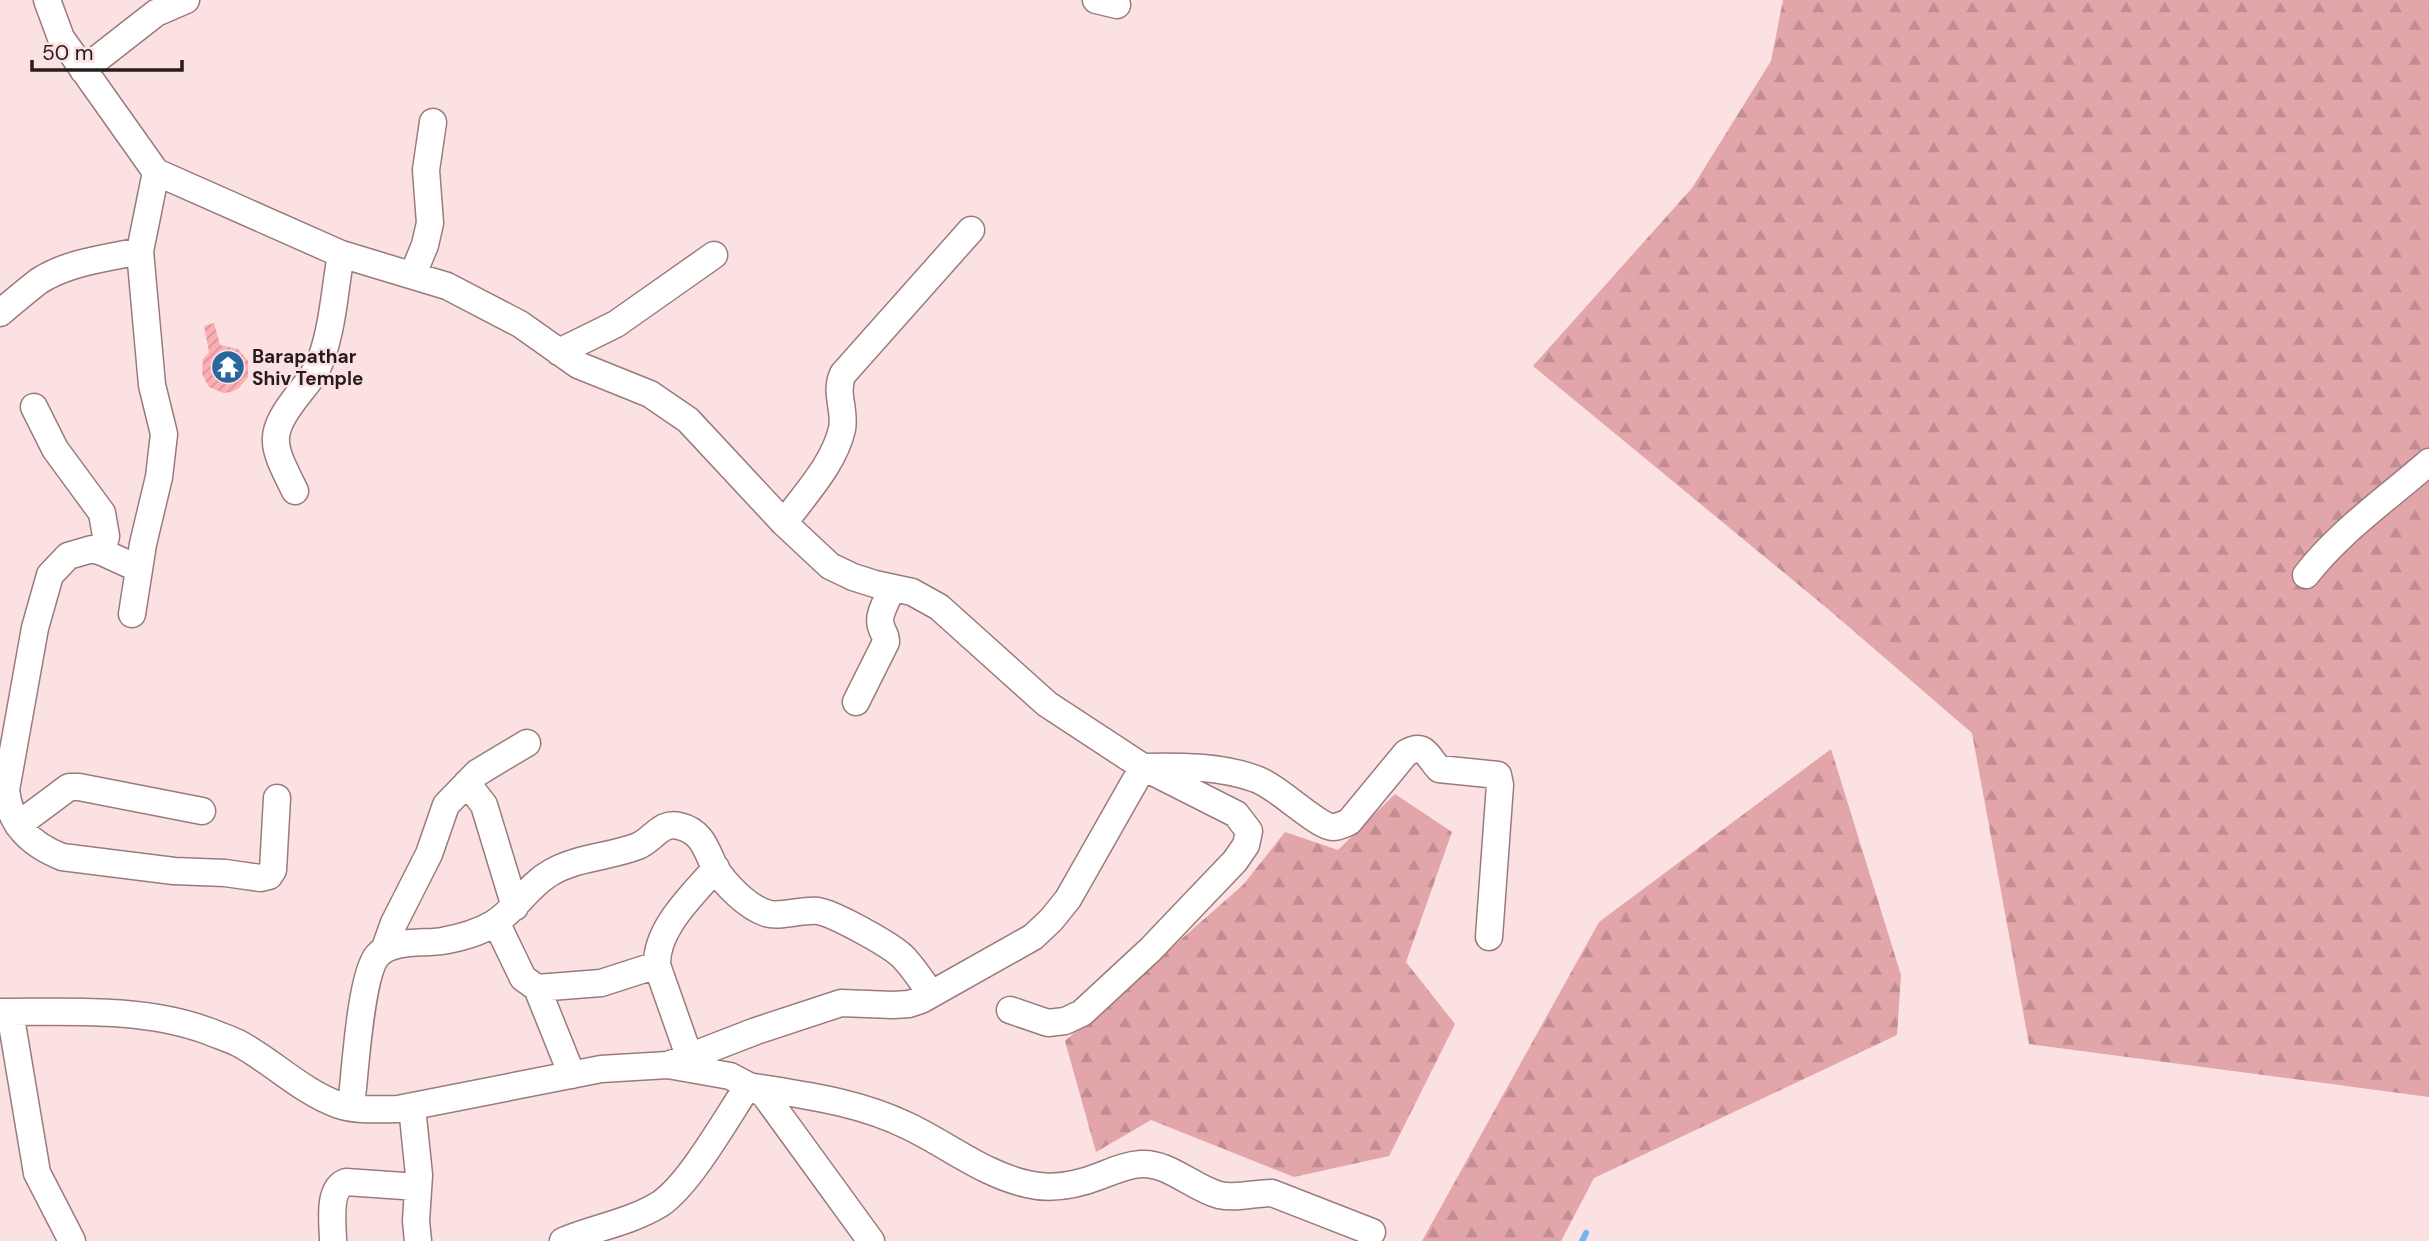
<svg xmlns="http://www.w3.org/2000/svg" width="2429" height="1241" font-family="'DM Sans',sans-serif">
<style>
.forest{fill:url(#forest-firs)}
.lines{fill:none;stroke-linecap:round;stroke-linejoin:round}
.stream{stroke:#72b5f6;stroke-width:6}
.building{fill:url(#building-hatch)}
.minor-casing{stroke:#9a7b7d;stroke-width:29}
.minor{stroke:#fff;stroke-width:26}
.labels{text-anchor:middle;stroke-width:5;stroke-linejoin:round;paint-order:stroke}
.poi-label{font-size:19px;font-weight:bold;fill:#271b1c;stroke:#fce1e3;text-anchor:start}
</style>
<defs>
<pattern id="forest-firs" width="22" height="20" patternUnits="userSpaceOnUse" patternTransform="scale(1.75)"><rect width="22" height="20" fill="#e1a5aa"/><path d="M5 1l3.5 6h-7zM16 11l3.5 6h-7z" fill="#c18d92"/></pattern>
<pattern id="building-hatch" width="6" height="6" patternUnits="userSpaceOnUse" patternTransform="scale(1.75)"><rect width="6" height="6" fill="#fdaeb4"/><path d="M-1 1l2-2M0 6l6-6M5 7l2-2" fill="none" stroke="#d9959a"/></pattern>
</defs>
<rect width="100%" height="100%" fill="#fce1e3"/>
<path class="forest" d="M 1783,0 L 2429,0 L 2429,1097 L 2029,1044 L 1972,733 L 1828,609 L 1533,366 L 1692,188 L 1771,61 Z
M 1831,749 L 1901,975 L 1897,1035 L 1594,1178 L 1561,1241 L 1422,1241 L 1599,922 Z
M 1395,794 L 1452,832 L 1406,962 L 1455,1024 L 1389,1156 L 1294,1177 L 1151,1120 L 1096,1152 L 1065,1041 L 1243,885 L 1285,832 L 1338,850 Z"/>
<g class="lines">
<path class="stream" d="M 1582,1241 L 1586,1233"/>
</g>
<path class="building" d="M 214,323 L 220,345 L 238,349 L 248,361 L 248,377 L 238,389 L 231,392 L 223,393 L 209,387 L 202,374 L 203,359 L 209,352 L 204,326 Z"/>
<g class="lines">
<g class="minor-casing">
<path id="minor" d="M 47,0 L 61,38 L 156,172 L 341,254 L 447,286 L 520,324 L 578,365 L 650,394 L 688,420 L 784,523 L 830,566 L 853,577 L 875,584 L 912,592 L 939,607 L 1047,704 L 1143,767 L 1236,814 L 1249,831 L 1246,845 L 1235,861 L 1150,950 L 1082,1013 L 1065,1021 L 1048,1023 L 1010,1010
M 1096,0 L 1117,5
M 83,70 L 156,13 L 186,0
M 413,274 L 425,245 L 430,223 L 426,170 L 433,122
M 0,313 C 13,302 26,291 39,281 C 68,262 107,258 140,251
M 559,352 L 616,324 L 714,255
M 34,407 L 55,449 L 102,513 L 106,536 L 102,552
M 295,491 C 271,443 266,435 301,391 C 309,381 317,371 321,359 C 333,326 335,288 341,254
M 784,523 C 805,494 834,464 842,429 C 846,410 834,393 843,374 L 971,230
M 139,569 L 102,552 L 92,549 L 68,556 L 50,575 L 35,628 L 6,790 C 10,825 30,844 62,857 L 174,871 L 225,873 L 261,878 L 269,876 L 273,870 L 277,798
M 2306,575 C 2340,531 2388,498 2429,462
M 132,614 L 143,544 L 159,477 L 164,434 L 152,385 L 140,251 L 156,172
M 856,702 L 886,642 C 886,634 883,634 881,626 C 877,615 888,599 892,588
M 467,783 L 484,805 L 515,907
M 18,825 L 69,787 L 79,787 L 202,811
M 496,922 L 523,978 L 537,988 L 601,983 L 657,965
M 385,948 L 394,923 L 429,854 L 446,805 L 477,773 L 527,743
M 537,988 L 572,1075
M 0,1012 C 68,1012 143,1007 208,1031 C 217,1035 228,1038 238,1043 C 272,1061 302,1092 339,1105 C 357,1111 379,1109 398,1109 L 601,1069 L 668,1065 L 730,1076 L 764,1094 L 871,1241
M 10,1012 L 37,1173 L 72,1241
M 689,1056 L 657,965 C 656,928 693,895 716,868
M 668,1065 L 756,1031 L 841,1003 L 893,1005 L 909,1004 L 921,1000 L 1033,937 L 1051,920 L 1068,899 L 1143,767 C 1179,766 1221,766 1256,779 C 1277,786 1318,827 1333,827 C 1338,827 1344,824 1349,822 L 1406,753 C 1425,742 1427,756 1439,769 L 1498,775 L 1500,785 L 1489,937
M 351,1107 C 355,1076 360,977 377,956 C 391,939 422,944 442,941 C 459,938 478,933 493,924 C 516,910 528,885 552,872 C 578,857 610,857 638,846 C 653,840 661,821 679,826 C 702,831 706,849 715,868 C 725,884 747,907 766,913 C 779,918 802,909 818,911 C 835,914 889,944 902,956 C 913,967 922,981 931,994
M 412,1107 L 419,1175 L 416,1221 L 418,1241
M 333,1241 C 333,1224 327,1189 346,1182 L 418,1187
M 563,1241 C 594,1228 631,1222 660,1204 C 690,1184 727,1117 748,1086 C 803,1095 857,1101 908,1126 C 948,1145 983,1174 1027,1184 C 1051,1190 1077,1185 1100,1176 C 1113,1171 1126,1165 1141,1164 C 1168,1162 1193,1188 1219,1195 C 1237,1199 1254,1193 1272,1193 L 1372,1232"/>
</g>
<use href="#minor" class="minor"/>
</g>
<defs>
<g id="temple-disc" transform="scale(1.75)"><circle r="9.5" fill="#29669d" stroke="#fce1e3"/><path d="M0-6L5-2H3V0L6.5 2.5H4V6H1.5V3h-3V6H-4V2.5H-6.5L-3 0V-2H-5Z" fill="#fff"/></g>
</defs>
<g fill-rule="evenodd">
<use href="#temple-disc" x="228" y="367"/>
</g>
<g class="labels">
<g class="poi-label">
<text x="252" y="363">Barapathar<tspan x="252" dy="22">Shiv Temple</tspan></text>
</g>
</g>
<path d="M32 60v10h150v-10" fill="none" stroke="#271b1c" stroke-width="3.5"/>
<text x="42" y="60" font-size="21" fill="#271b1c" stroke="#fce1e3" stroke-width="5" paint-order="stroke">50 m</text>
</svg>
